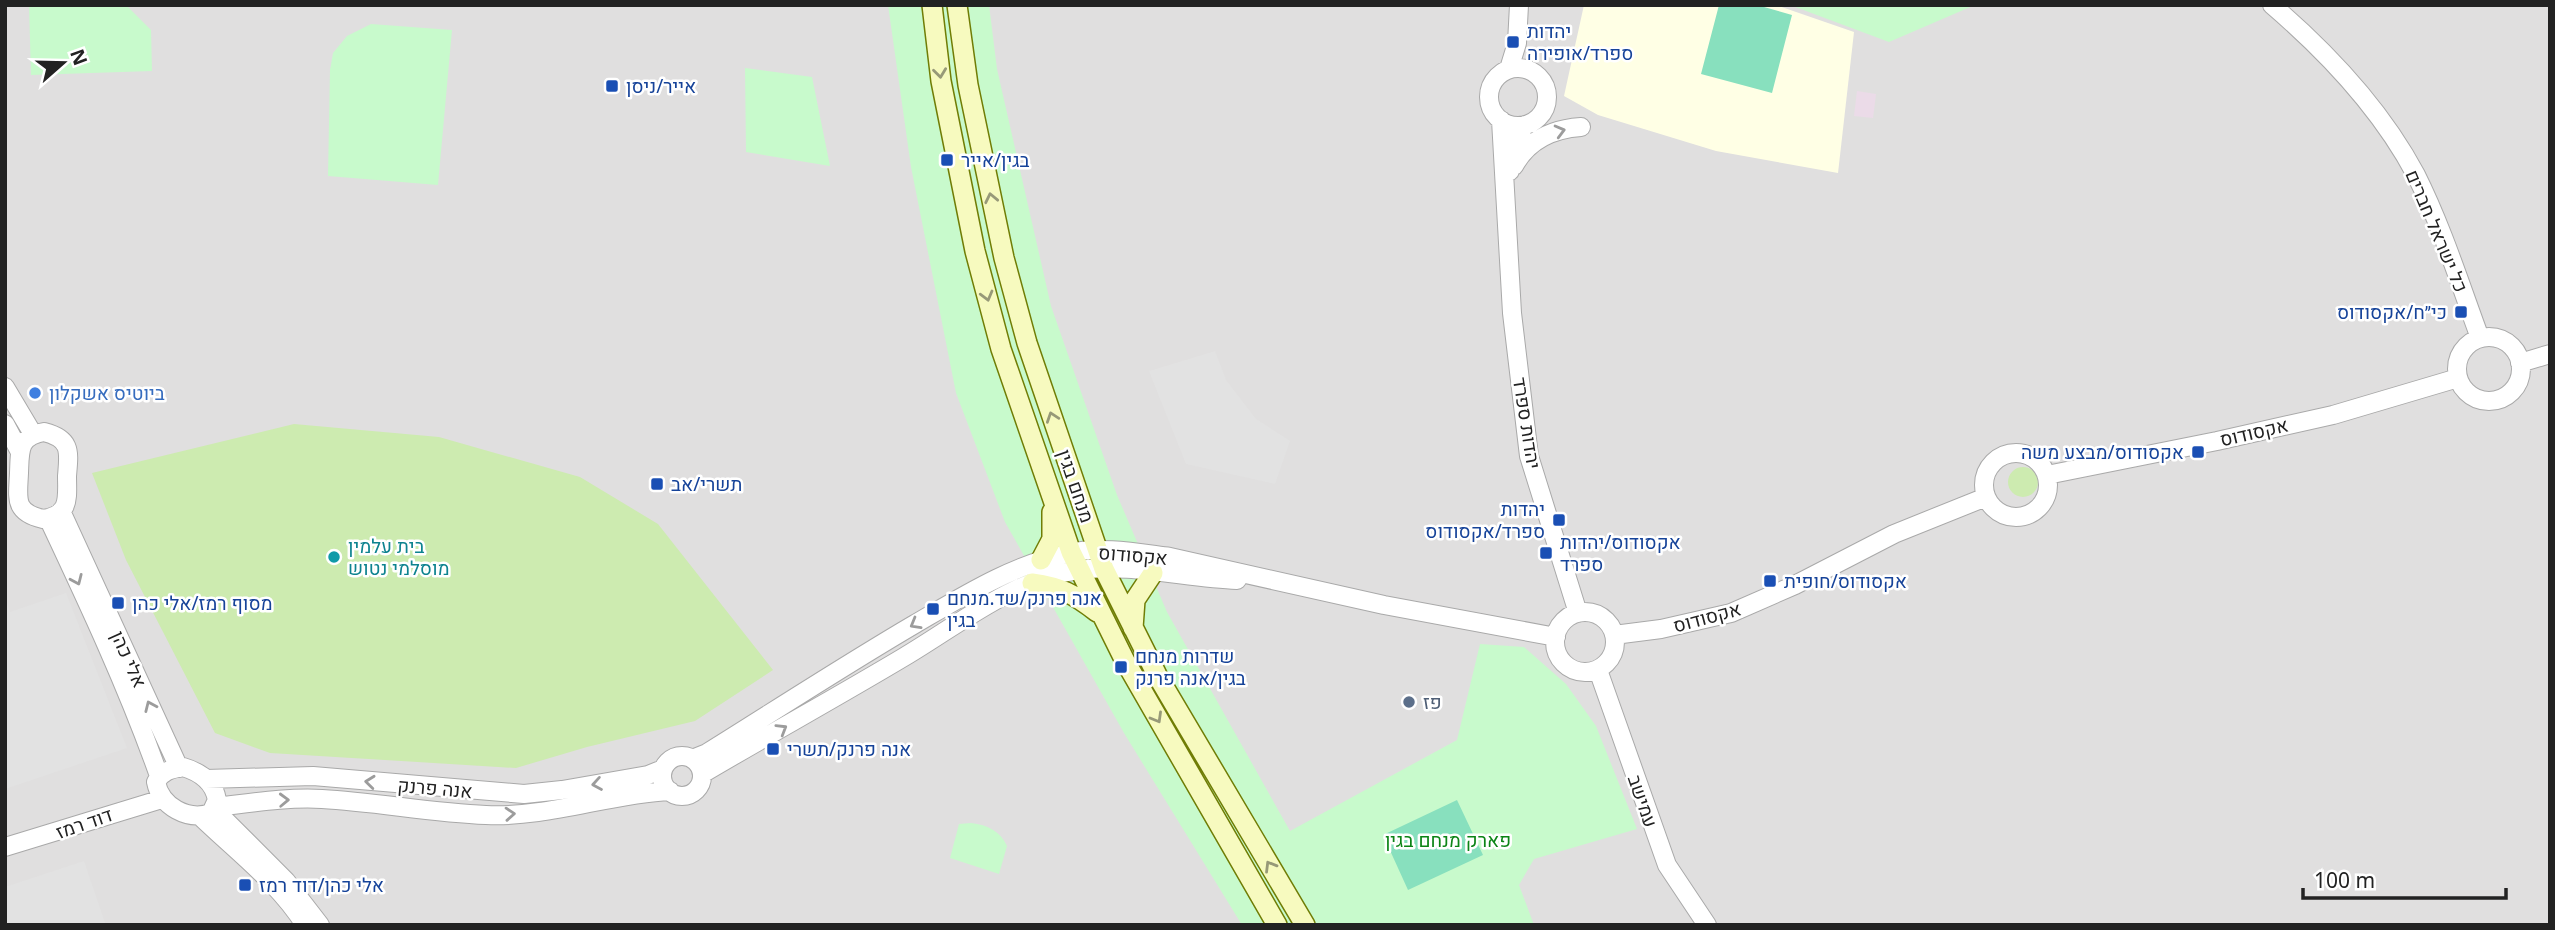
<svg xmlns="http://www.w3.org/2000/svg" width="2555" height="930" font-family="'Noto Sans',Heebo,sans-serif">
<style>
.residential{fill:#e0dfdf}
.industrial{fill:#ebdbe8}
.education{fill:#ffffe5}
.grass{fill:#cdebb0}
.park{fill:#c8facc}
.pitch{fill:#88e0be}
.parking{fill:#e2e2e2}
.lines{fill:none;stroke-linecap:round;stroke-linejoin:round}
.tertiary-casing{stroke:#a9a9a9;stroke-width:20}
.secondary-casing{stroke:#707d05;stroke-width:22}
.tertiary{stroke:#fff;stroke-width:18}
.secondary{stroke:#f7fabf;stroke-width:19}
.oneway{stroke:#979978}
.oneway2{stroke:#9c9c9c}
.transit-dot{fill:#1a4fb4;stroke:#fff;stroke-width:2.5}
.shop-dot{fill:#3f7fe0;stroke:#fff;stroke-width:2.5}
.culture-dot{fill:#0f9aa8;stroke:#fff;stroke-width:2.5}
.service-dot{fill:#5c6f8a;stroke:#fff;stroke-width:2.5}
.labels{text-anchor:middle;stroke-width:5;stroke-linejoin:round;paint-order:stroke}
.transit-label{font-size:19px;fill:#164399;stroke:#fff;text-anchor:start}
.street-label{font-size:19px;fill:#222;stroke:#fff}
.shop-label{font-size:19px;fill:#366cbe;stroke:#fff;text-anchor:start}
.culture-label{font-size:19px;fill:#0d838f;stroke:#fff;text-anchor:start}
.service-label{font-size:19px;fill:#4e5e75;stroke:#fff;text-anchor:start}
.park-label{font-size:19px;fill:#0c8416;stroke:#fff}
</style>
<rect width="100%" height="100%" fill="#f2efe9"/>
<path class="residential" d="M 5,5 L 2550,5 L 2550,925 L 5,925 Z"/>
<path class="industrial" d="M 1857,91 L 1876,94 L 1873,118 L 1854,116 Z"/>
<path class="education" d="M 1584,5 L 1776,5 L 1854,32 L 1838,173 L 1716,151 L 1598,115 L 1564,96 Z"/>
<path class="grass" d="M 294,424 L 439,437 L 580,477 L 658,524 L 773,670 L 695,721 L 587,747 L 516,768 L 270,753 L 215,733 L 126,560 L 92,473 Z
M2008 482a15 15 0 1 1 30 0a15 15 0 1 1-30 0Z"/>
<path class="park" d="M 29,5 L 126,5 L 151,30 L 152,71 L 31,75 Z
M 888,5 L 989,5 L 997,69 L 1051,306 L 1117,495 L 1167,612 L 1290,831 L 1457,740 L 1480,644 L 1524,647 L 1566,684 L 1596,726 L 1637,829 L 1534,859 L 1519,885 L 1534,925 L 1242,925 L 1124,733 L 1005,522 L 956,393 L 911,167 Z
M 1790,5 L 1975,5 L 1889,42 Z
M 371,24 L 452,30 L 438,185 L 328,176 L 330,70 L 333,53 L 347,36 Z
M 745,68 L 812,77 L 830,166 L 746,152 Z
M 971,823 C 988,825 1000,831 1007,846 L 999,874 L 950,858 L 959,824 Z"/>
<path class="pitch" d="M 1719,5 L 1757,5 L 1792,15 L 1772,93 L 1701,74 Z
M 1457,800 L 1483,855 L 1408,890 L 1383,835 Z"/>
<path class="parking" d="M 1215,351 L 1226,380 L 1256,419 L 1290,441 L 1275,484 L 1186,464 L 1149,371 Z
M 66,593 L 127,748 L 5,789 L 5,598 L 10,612 Z
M 84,861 L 105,923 L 99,925 L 5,925 L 5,887 Z"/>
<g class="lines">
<g class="tertiary-casing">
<path id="tertiary" d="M 2272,5 C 2328,53 2381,109 2416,175 C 2442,227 2460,284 2480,338
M1489 97a29 29 0 1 1 58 0a29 29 0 1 1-58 0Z
M 1509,69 L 1517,43 L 1519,5
M 1501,120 L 1512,313 L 1529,456 L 1578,613
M 1514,166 C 1528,140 1552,129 1581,127
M 1510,171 L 1518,137 L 1525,125
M2457 369a32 32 0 1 1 64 0a32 32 0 1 1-64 0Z
M 2520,363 L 2550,354
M 5,387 L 33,434
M 5,424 L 20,452
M 44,432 C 72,439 69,452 67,476 C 67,497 71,515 43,519 C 13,512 18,498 19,473 C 20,450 18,437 44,432 Z
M1984 485a32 32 0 1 1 64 0a32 32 0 1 1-64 0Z
M 2047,475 L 2217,441 L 2333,415 L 2458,378
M 61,511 L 179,768
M 48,518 C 88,603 128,688 159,776
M1555 642a30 30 0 1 1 60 0a30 30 0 1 1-60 0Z
M 1614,635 L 1661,629 L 1731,613 L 1795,585 L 1894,534 L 1986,497
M 1598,670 L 1667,865 L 1707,925
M662 776a20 20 0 1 1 40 0a20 20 0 1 1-40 0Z
M 692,759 L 707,753 C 776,710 845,665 915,624 C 963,596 1014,564 1069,553 C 1102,546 1138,553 1170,557 L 1384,605 L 1556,637
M 183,767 C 200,772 214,782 217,800 L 211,813 C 188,821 161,807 156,782 C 162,771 171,769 183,767 Z
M 702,774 C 768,735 837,697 904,657 C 958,625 1014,579 1078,570 C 1127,563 1187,578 1237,580
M 206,779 L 313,776 L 524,794 L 562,790 L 648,775 L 663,769
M 216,807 C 251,803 287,797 322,799 C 377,802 431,813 486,815 C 548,818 608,794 670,791
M 214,809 L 286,881 L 320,925
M 200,816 C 235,850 279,883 305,925
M 5,847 L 162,799"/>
</g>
<g class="secondary-casing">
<path id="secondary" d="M 932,5 L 941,81 L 975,251 L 1001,349 L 1071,552 L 1125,661 L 1277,925
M 957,5 L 968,85 L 1004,258 L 1027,343 L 1104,569 L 1157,675 L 1305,925
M 1041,560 L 1052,539 L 1052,512
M 1032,583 C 1061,587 1074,594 1097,612
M 1133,628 L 1135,600 L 1153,573"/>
</g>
<use href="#tertiary" class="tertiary"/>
<use href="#secondary" class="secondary"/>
</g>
<defs><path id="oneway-chevron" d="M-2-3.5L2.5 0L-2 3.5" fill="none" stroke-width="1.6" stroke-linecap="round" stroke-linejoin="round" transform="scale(1.75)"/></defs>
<g class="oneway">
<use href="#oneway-chevron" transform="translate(940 73) rotate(83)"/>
<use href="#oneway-chevron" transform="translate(991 198) rotate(-102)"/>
<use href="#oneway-chevron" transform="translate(987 296) rotate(75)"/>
<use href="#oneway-chevron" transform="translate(1052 417) rotate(-109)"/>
<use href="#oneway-chevron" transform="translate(1157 718) rotate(60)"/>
<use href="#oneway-chevron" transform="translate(1270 866) rotate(-121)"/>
</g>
<g class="oneway2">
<use href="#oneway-chevron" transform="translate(1560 131) rotate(-15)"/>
<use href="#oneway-chevron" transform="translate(77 580) rotate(66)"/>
<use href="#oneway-chevron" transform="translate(915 624) rotate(150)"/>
<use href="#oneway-chevron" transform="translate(150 706) rotate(-114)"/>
<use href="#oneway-chevron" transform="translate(782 729) rotate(-31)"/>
<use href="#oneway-chevron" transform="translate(370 782) rotate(-174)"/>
<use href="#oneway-chevron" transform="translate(597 784) rotate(170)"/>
<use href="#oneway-chevron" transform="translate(284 800) rotate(-2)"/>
<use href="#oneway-chevron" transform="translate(510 814) rotate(-4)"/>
</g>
<g class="transit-dot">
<rect x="1506" y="35" width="14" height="14" rx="3.5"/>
<rect x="605" y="79" width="14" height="14" rx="3.5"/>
<rect x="940" y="153" width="14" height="14" rx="3.5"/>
<rect x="2454" y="305" width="14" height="14" rx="3.5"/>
<rect x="2191" y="445" width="14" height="14" rx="3.5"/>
<rect x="650" y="477" width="14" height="14" rx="3.5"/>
<rect x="1552" y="513" width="14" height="14" rx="3.5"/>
<rect x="1539" y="546" width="14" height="14" rx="3.5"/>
<rect x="1763" y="574" width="14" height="14" rx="3.5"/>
<rect x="111" y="596" width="14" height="14" rx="3.5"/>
<rect x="926" y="602" width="14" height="14" rx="3.5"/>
<rect x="1114" y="660" width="14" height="14" rx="3.5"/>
<rect x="766" y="742" width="14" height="14" rx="3.5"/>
<rect x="238" y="878" width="14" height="14" rx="3.5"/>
</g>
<circle class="shop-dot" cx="35" cy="393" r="7"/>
<circle class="culture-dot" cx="334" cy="557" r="7"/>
<circle class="service-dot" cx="1409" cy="702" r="7"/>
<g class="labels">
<g class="transit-label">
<text x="1527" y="38">יהדות<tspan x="1527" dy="22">ספרד/אופירה</tspan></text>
<text x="626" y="93">אייר/ניסן</text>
<text x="961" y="167">בגין/אייר</text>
<text x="2447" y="319" text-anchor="end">כי״ח/אקסודוס</text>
<text x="2184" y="459" text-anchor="end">אקסודוס/מבצע משה</text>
<text x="671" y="491">תשרי/אב</text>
<text x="1545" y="516" text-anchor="end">יהדות<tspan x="1545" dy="22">ספרד/אקסודוס</tspan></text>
<text x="1560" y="549">אקסודוס/יהדות<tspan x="1560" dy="22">ספרד</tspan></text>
<text x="1784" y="588">אקסודוס/חופית</text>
<text x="947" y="605">אנה פרנק/שד.מנחם<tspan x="947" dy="22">בגין</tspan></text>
<text x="132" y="610">מסוף רמז/אלי כהן</text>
<text x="1135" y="663">שדרות מנחם<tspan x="1135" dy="22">בגין/אנה פרנק</tspan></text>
<text x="787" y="756">אנה פרנק/תשרי</text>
<text x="259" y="892">אלי כהן/דוד רמז</text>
</g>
<g class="street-label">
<text transform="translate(2437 231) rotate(67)" y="7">כל ישראל חברים</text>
<text transform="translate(1527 423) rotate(81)" y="7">יהדות ספרד</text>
<text transform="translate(2254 432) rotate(-13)" y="7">אקסודוס</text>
<text transform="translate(1076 486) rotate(71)" y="7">מנחם בגין</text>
<text transform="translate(1133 555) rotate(5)" y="7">אקסודוס</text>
<text transform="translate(1707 617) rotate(-15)" y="7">אקסודוס</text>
<text transform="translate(129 659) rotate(66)" y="7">אלי כהן</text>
<text transform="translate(435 788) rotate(5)" y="7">אנה פרנק</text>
<text transform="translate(1643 801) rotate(71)" y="7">עמישב</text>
<text transform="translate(84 823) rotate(-19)" y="7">דוד רמז</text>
</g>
<g class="shop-label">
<text x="49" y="400">ביוטיס אשקלון</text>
</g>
<g class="culture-label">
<text x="348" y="553">בית עלמין<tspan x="348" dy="22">מוסלמי נטוש</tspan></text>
</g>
<g class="service-label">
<text x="1423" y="709">פז</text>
</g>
<g class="park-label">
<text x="1448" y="847">פארק מנחם בגין</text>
</g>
</g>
<rect width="2555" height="930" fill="none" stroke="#222222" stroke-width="14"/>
<g transform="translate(63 63) rotate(70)" stroke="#ffffff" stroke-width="5" paint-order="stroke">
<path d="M0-5L12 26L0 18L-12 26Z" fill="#222222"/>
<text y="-10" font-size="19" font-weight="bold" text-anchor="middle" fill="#222222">N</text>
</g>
<path d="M2303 888v10h203v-10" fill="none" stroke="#222222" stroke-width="3.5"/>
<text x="2314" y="888" font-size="21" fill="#222222" stroke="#ffffff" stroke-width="5" paint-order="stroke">100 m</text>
</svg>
